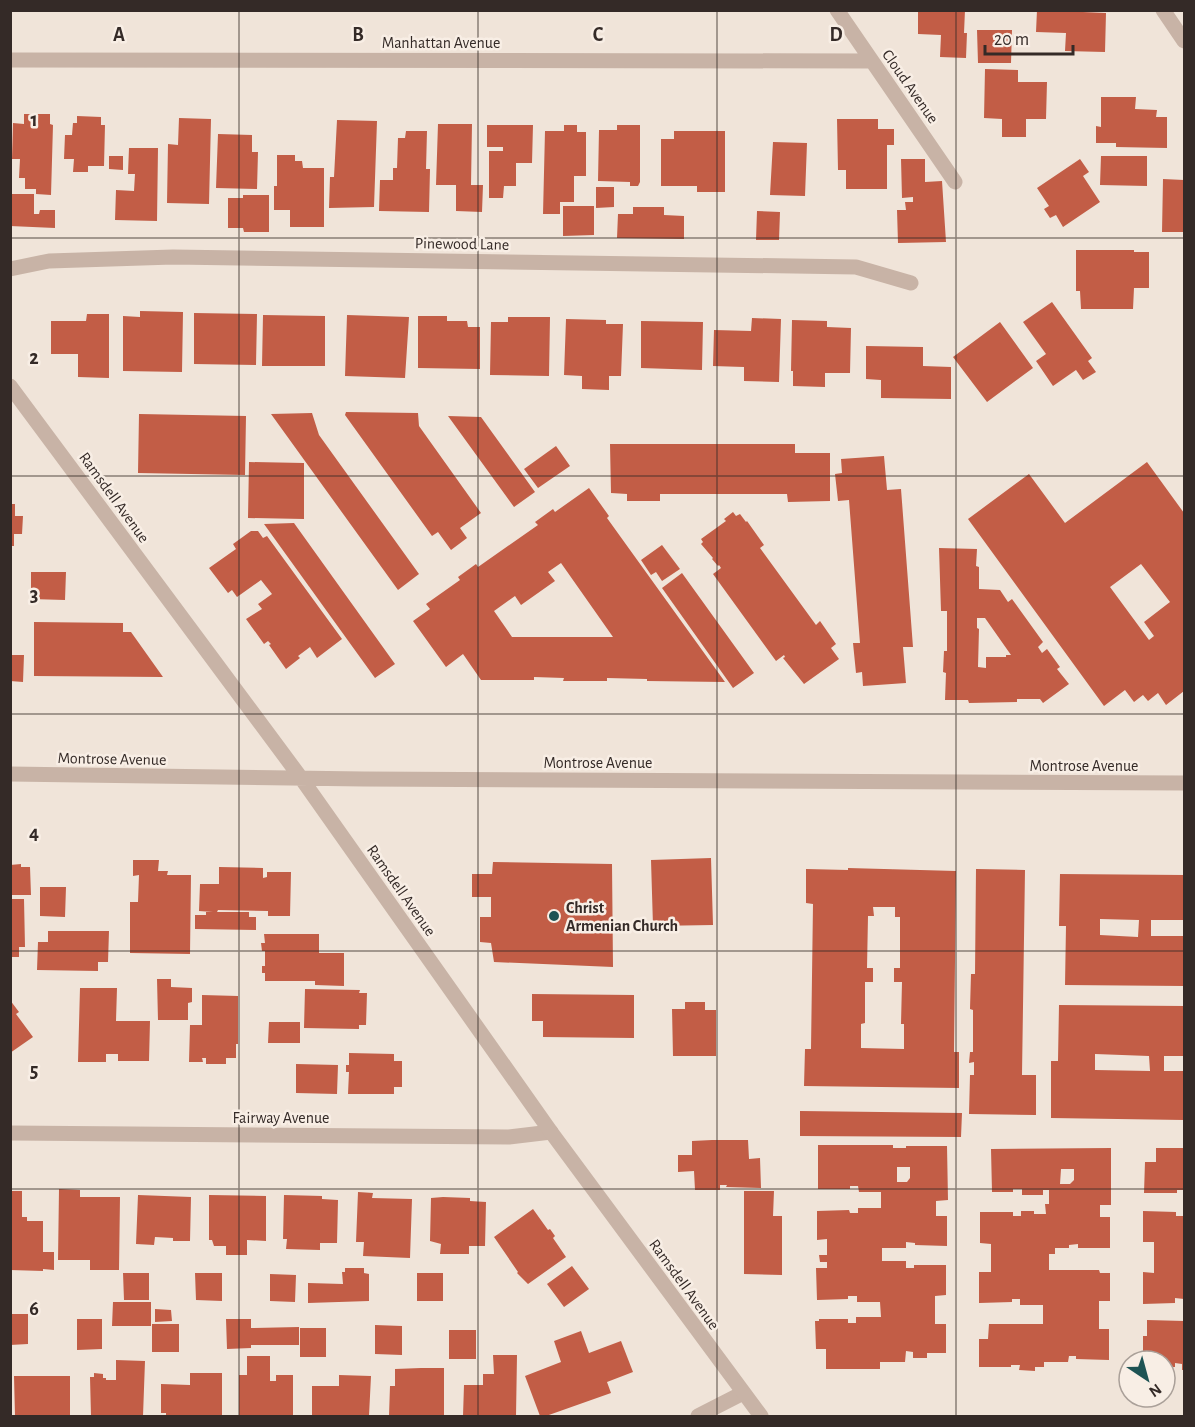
<svg xmlns="http://www.w3.org/2000/svg" width="1195" height="1427" font-family="'Alegreya Sans',sans-serif">
<style>
.building{fill:#c25d46;fill-rule:evenodd}
.lines{fill:none;stroke-linecap:round;stroke-linejoin:round}
.minor{stroke:#c8b3a6;stroke-width:15}
.tertiary{stroke:#c8b3a6;stroke-width:15}
.grid{fill:none;stroke:#342a27;stroke-width:1.5;stroke-opacity:0.55}
.poi-dot{fill:#1e5354;stroke:#f8eee5;stroke-width:2}
.labels{text-anchor:middle;stroke-width:5;stroke-linejoin:round;paint-order:stroke}
.street-label{font-size:16px;fill:#342a27;stroke:#f8eee5}
.poi-label{font-size:16px;font-weight:bold;fill:#342a27;stroke:#f8eee5;text-anchor:start}
.grid-label{font-size:20px;text-anchor:middle;font-weight:bold;fill:#342a27;stroke:#f8eee5;stroke-width:5;stroke-linejoin:round;paint-order:stroke}
</style>
<rect width="100%" height="100%" fill="#f0e4d9"/>
<path class="building" d="M 918,10 L 965,10 L 964,33 L 967,33 L 966,58 L 940,57 L 941,35 L 918,34 Z
M 1037,10 L 1106,13 L 1105,52 L 1065,51 L 1066,33 L 1036,32 Z
M 977,30 L 1012,30 L 1011,63 L 978,63 Z
M 985,69 L 1018,70 L 1018,82 L 1047,82 L 1046,119 L 1026,119 L 1026,137 L 1002,137 L 1002,119 L 984,118 Z
M 1101,97 L 1136,97 L 1135,109 L 1157,110 L 1156,117 L 1167,117 L 1167,148 L 1116,147 L 1116,143 L 1096,143 L 1096,126 L 1101,127 Z
M 24,114 L 50,114 L 50,124 L 53,125 L 51,195 L 36,194 L 36,189 L 25,189 L 25,178 L 19,178 L 20,159 L 12,159 L 13,123 L 24,124 Z
M 77,116 L 101,117 L 101,125 L 105,125 L 104,166 L 88,166 L 88,172 L 73,172 L 74,159 L 64,159 L 65,135 L 72,135 L 73,123 L 77,123 Z
M 179,118 L 211,119 L 209,204 L 167,203 L 168,144 L 178,145 Z
M 837,119 L 878,119 L 878,129 L 894,129 L 894,145 L 887,145 L 887,189 L 846,189 L 846,170 L 838,170 Z
M 337,120 L 377,121 L 374,207 L 329,208 L 330,177 L 334,177 Z
M 438,124 L 472,124 L 471,185 L 483,185 L 482,212 L 456,211 L 456,185 L 436,185 Z
M 487,125 L 533,125 L 532,163 L 516,163 L 516,186 L 504,186 L 503,198 L 489,198 L 489,151 L 503,151 L 503,147 L 487,147 Z
M 564,125 L 577,125 L 577,132 L 586,132 L 586,176 L 574,176 L 574,202 L 560,202 L 560,214 L 543,214 L 545,131 L 564,131 Z
M 617,125 L 640,125 L 640,182 L 638,186 L 630,186 L 630,182 L 598,181 L 599,130 L 617,130 Z
M 406,131 L 427,131 L 426,169 L 430,169 L 429,212 L 379,211 L 380,180 L 393,180 L 393,168 L 397,168 L 398,138 L 405,138 Z
M 674,131 L 725,131 L 725,192 L 697,192 L 697,186 L 661,186 L 661,139 L 674,139 Z
M 218,134 L 252,135 L 252,152 L 258,152 L 257,189 L 216,188 Z
M 773,142 L 807,143 L 805,196 L 770,195 Z
M 129,148 L 158,148 L 157,221 L 115,220 L 116,190 L 134,191 L 135,174 L 128,174 Z
M 277,155 L 295,155 L 295,161 L 302,161 L 303,168 L 324,168 L 324,227 L 290,227 L 290,210 L 274,210 L 274,186 L 277,186 Z
M 109,156 L 123,156 L 123,170 L 109,169 Z
M 1101,156 L 1147,156 L 1147,186 L 1100,185 Z
M 901,159 L 925,159 L 925,182 L 942,181 L 946,242 L 898,243 L 897,210 L 906,210 L 905,202 L 913,202 L 913,197 L 902,198 Z
M 1080,159 L 1089,172 L 1083,176 L 1100,202 L 1063,227 L 1056,215 L 1050,218 L 1044,209 L 1049,206 L 1037,188 Z
M 1163,179 L 1184,180 L 1184,232 L 1162,232 Z
M 596,187 L 614,187 L 614,207 L 596,208 Z
M 10,194 L 34,194 L 34,214 L 39,214 L 40,210 L 55,210 L 55,228 L 10,226 Z
M 243,195 L 269,195 L 269,232 L 244,232 L 243,228 L 228,228 L 228,198 L 243,198 Z
M 563,206 L 594,206 L 594,235 L 563,236 Z
M 633,207 L 664,207 L 664,215 L 684,216 L 684,239 L 617,238 L 618,214 L 633,214 Z
M 757,211 L 780,212 L 779,240 L 756,240 Z
M 1076,250 L 1134,250 L 1134,252 L 1149,252 L 1149,288 L 1134,288 L 1133,309 L 1081,309 L 1080,291 L 1076,291 Z
M 1052,302 L 1092,358 L 1088,361 L 1096,372 L 1083,380 L 1076,370 L 1053,386 L 1036,361 L 1046,354 L 1023,322 Z
M 140,311 L 183,312 L 182,372 L 123,371 L 123,316 L 140,317 Z
M 194,313 L 257,314 L 256,365 L 194,364 Z
M 87,314 L 109,314 L 109,378 L 78,377 L 78,354 L 51,354 L 51,321 L 86,321 Z
M 263,315 L 325,316 L 325,366 L 262,366 Z
M 347,315 L 409,317 L 405,378 L 345,376 Z
M 418,316 L 447,316 L 447,321 L 467,321 L 468,327 L 480,327 L 480,369 L 418,368 Z
M 508,317 L 550,317 L 549,376 L 490,375 L 491,322 L 508,322 Z
M 752,318 L 781,319 L 779,382 L 744,381 L 744,367 L 713,366 L 714,330 L 751,331 Z
M 566,319 L 606,320 L 606,324 L 623,324 L 621,376 L 609,376 L 609,390 L 582,389 L 582,376 L 564,375 Z
M 792,320 L 827,321 L 827,327 L 851,328 L 850,373 L 825,373 L 825,387 L 793,386 L 793,371 L 791,371 Z
M 641,321 L 703,322 L 702,370 L 641,368 Z
M 1000,322 L 1033,368 L 987,402 L 953,357 Z
M 866,346 L 923,347 L 923,366 L 951,367 L 951,399 L 881,398 L 881,380 L 866,379 Z
M 346,412 L 418,413 L 419,426 L 481,513 L 460,528 L 467,538 L 451,550 L 438,532 L 432,536 L 345,415 Z
M 312,413 L 319,435 L 419,574 L 398,590 L 271,414 Z
M 139,414 L 246,416 L 245,475 L 138,473 Z
M 448,416 L 481,417 L 535,492 L 514,507 Z
M 610,444 L 795,444 L 795,453 L 830,453 L 830,501 L 788,502 L 787,494 L 660,494 L 660,501 L 627,501 L 627,494 L 611,493 Z
M 556,446 L 570,466 L 538,488 L 524,469 Z
M 884,456 L 887,490 L 901,489 L 913,647 L 903,647 L 906,683 L 863,686 L 862,672 L 856,673 L 853,643 L 860,643 L 849,500 L 838,501 L 835,474 L 842,473 L 841,459 Z
M 249,462 L 304,463 L 304,519 L 248,518 Z
M 1147,462 L 1184,513 L 1184,691 L 1166,705 L 1158,693 L 1148,701 L 1143,695 L 1134,702 L 1125,690 L 1104,706 L 968,519 L 1029,474 L 1065,523 ZM 1141,564 L 1170,602 L 1144,622 L 1154,636 L 1149,640 L 1110,587 Z
M 589,488 L 609,516 L 607,518 L 725,682 L 647,681 L 647,679 L 607,678 L 607,681 L 563,681 L 564,678 L 534,677 L 534,680 L 481,680 L 463,654 L 446,667 L 413,621 L 430,609 L 426,604 L 460,580 L 458,577 L 476,564 L 478,567 L 538,525 L 535,522 L 553,509 L 555,512 ZM 561,563 L 613,637 L 512,637 L 494,611 L 515,596 L 521,605 L 555,581 L 548,572 Z
M 10,504 L 15,504 L 15,516 L 23,516 L 22,534 L 14,534 L 14,546 L 10,546 Z
M 733,512 L 736,516 L 740,514 L 746,522 L 747,521 L 764,545 L 760,548 L 816,625 L 820,621 L 836,644 L 831,648 L 839,659 L 804,684 L 783,658 L 785,657 L 784,655 L 776,661 L 713,574 L 721,568 L 719,565 L 718,566 L 712,559 L 713,558 L 701,544 L 703,542 L 701,539 L 726,521 L 724,519 Z
M 294,523 L 395,664 L 375,678 L 264,524 Z
M 251,531 L 258,531 L 263,538 L 267,536 L 342,639 L 317,658 L 310,647 L 298,656 L 300,658 L 286,669 L 269,645 L 271,644 L 268,641 L 264,644 L 246,619 L 262,609 L 258,604 L 272,594 L 261,580 L 237,597 L 232,590 L 228,593 L 209,568 L 236,549 L 233,544 Z
M 662,545 L 680,569 L 662,581 L 656,572 L 651,575 L 641,560 Z
M 939,548 L 977,549 L 976,566 L 979,567 L 979,589 L 1000,590 L 1008,602 L 1012,599 L 1043,642 L 1038,647 L 1042,653 L 1047,649 L 1060,667 L 1057,669 L 1069,684 L 1043,703 L 1040,699 L 1017,699 L 1017,702 L 969,703 L 968,700 L 945,700 L 946,673 L 943,672 L 944,651 L 947,651 L 947,611 L 941,611 ZM 977,618 L 985,618 L 1011,655 L 1006,655 L 1006,657 L 986,657 L 986,668 L 978,667 L 979,629 L 977,628 Z
M 31,572 L 66,572 L 65,600 L 31,599 Z
M 682,573 L 754,673 L 733,688 L 662,588 Z
M 34,622 L 123,623 L 123,632 L 131,632 L 163,677 L 34,676 Z
M 10,655 L 24,655 L 23,682 L 10,681 Z
M 711,858 L 713,925 L 653,926 L 651,860 Z
M 133,860 L 159,860 L 158,871 L 168,871 L 167,875 L 191,875 L 190,954 L 130,953 L 130,902 L 138,902 L 139,875 L 133,876 Z
M 493,862 L 612,864 L 613,967 L 494,962 L 491,943 L 480,942 L 480,917 L 491,917 L 491,897 L 472,897 L 472,874 L 492,874 Z
M 21,864 L 21,867 L 30,867 L 31,895 L 10,895 L 10,865 Z
M 219,867 L 263,868 L 263,878 L 267,877 L 267,872 L 291,872 L 290,916 L 268,916 L 268,911 L 218,910 L 217,912 L 249,912 L 249,917 L 256,917 L 256,930 L 195,929 L 195,915 L 206,915 L 206,912 L 213,912 L 199,911 L 200,884 L 219,884 Z
M 848,868 L 956,871 L 954,1052 L 959,1052 L 959,1088 L 804,1086 L 805,1049 L 811,1049 L 813,904 L 806,903 L 806,869 L 848,870 ZM 873,907 L 895,907 L 895,917 L 900,917 L 900,968 L 894,968 L 894,982 L 902,982 L 901,1024 L 904,1024 L 904,1049 L 861,1048 L 861,1024 L 865,1023 L 865,982 L 873,982 L 873,968 L 867,968 L 868,916 L 874,916 Z
M 976,869 L 1025,870 L 1022,1075 L 1036,1075 L 1036,1115 L 969,1114 L 970,1075 L 974,1075 L 974,1062 L 969,1063 L 970,1052 L 973,1052 L 973,1010 L 970,1009 L 971,974 L 975,974 Z
M 1060,874 L 1184,875 L 1184,920 L 1151,920 L 1151,936 L 1184,936 L 1184,986 L 1065,985 L 1066,926 L 1059,926 ZM 1100,919 L 1139,920 L 1138,937 L 1100,935 Z
M 40,887 L 66,887 L 65,917 L 40,916 Z
M 10,899 L 24,899 L 25,947 L 19,947 L 19,957 L 10,957 Z
M 48,931 L 109,931 L 108,962 L 98,962 L 98,971 L 37,970 L 38,942 L 48,942 Z
M 264,934 L 319,934 L 319,953 L 344,953 L 344,986 L 315,985 L 315,981 L 265,981 L 265,973 L 262,973 L 262,966 L 265,966 L 265,951 L 262,951 L 261,943 L 265,943 Z
M 157,979 L 171,979 L 171,987 L 192,988 L 192,1002 L 188,1003 L 188,1020 L 158,1020 Z
M 80,988 L 117,988 L 116,1021 L 150,1021 L 149,1061 L 118,1061 L 118,1054 L 106,1054 L 106,1062 L 78,1062 Z
M 305,989 L 360,990 L 359,993 L 367,993 L 366,1025 L 359,1025 L 359,1029 L 304,1028 Z
M 532,994 L 634,995 L 634,1038 L 543,1037 L 543,1021 L 532,1021 Z
M 202,995 L 238,996 L 238,1044 L 236,1044 L 236,1058 L 226,1058 L 226,1064 L 206,1064 L 206,1058 L 202,1058 L 203,1062 L 189,1062 L 190,1025 L 202,1025 Z
M 10,1000 L 19,1012 L 16,1014 L 33,1037 L 10,1053 Z
M 685,1002 L 705,1002 L 705,1010 L 716,1010 L 716,1056 L 673,1056 L 672,1009 L 685,1009 Z
M 1059,1005 L 1184,1006 L 1184,1056 L 1164,1056 L 1164,1071 L 1184,1071 L 1184,1120 L 1051,1118 L 1051,1061 L 1058,1061 ZM 1095,1054 L 1149,1056 L 1150,1071 L 1095,1070 Z
M 269,1022 L 300,1022 L 300,1043 L 268,1043 Z
M 349,1053 L 394,1054 L 394,1061 L 402,1061 L 402,1087 L 394,1087 L 394,1094 L 348,1094 L 349,1072 L 346,1072 L 346,1065 L 349,1065 Z
M 296,1064 L 338,1065 L 337,1094 L 296,1093 Z
M 800,1111 L 962,1113 L 961,1137 L 800,1136 Z
M 712,1140 L 748,1140 L 749,1159 L 760,1158 L 761,1188 L 726,1187 L 727,1185 L 720,1185 L 720,1190 L 695,1190 L 694,1171 L 678,1172 L 678,1155 L 692,1155 L 692,1141 Z
M 818,1145 L 893,1145 L 893,1148 L 906,1148 L 906,1146 L 947,1146 L 948,1200 L 936,1201 L 936,1216 L 947,1216 L 947,1246 L 915,1245 L 915,1243 L 906,1242 L 906,1248 L 882,1248 L 882,1261 L 906,1261 L 906,1268 L 914,1268 L 914,1265 L 946,1265 L 946,1295 L 935,1296 L 935,1324 L 946,1324 L 946,1353 L 927,1353 L 927,1358 L 913,1358 L 913,1352 L 906,1351 L 905,1362 L 880,1362 L 880,1369 L 826,1369 L 826,1349 L 816,1349 L 815,1321 L 819,1321 L 819,1319 L 848,1319 L 848,1323 L 856,1323 L 856,1317 L 881,1317 L 880,1302 L 857,1302 L 857,1296 L 848,1296 L 848,1299 L 817,1300 L 816,1268 L 827,1268 L 827,1262 L 820,1262 L 819,1255 L 827,1255 L 827,1239 L 817,1240 L 817,1211 L 849,1210 L 850,1213 L 858,1213 L 858,1208 L 881,1208 L 881,1192 L 859,1192 L 858,1186 L 850,1186 L 850,1189 L 818,1189 ZM 897,1167 L 910,1167 L 910,1178 L 907,1182 L 897,1182 Z
M 1111,1148 L 1111,1205 L 1100,1205 L 1100,1217 L 1110,1217 L 1110,1248 L 1078,1248 L 1078,1244 L 1069,1245 L 1069,1248 L 1055,1248 L 1055,1254 L 1049,1254 L 1049,1270 L 1099,1270 L 1100,1273 L 1110,1273 L 1110,1301 L 1099,1301 L 1099,1329 L 1109,1329 L 1109,1360 L 1076,1359 L 1076,1356 L 1069,1356 L 1068,1362 L 1044,1362 L 1044,1367 L 1035,1367 L 1035,1371 L 1019,1370 L 1020,1365 L 1011,1365 L 1011,1367 L 979,1367 L 979,1339 L 988,1339 L 989,1324 L 1043,1324 L 1043,1305 L 1020,1305 L 1020,1299 L 1012,1299 L 1012,1302 L 979,1303 L 979,1272 L 991,1272 L 991,1244 L 980,1243 L 980,1212 L 1013,1212 L 1013,1216 L 1021,1216 L 1021,1211 L 1034,1211 L 1034,1214 L 1046,1214 L 1045,1204 L 1049,1204 L 1049,1190 L 1043,1190 L 1043,1195 L 1022,1195 L 1022,1189 L 1013,1189 L 1013,1192 L 992,1192 L 991,1149 ZM 1061,1169 L 1074,1169 L 1074,1180 L 1070,1184 L 1060,1184 Z
M 1156,1148 L 1184,1148 L 1184,1190 L 1177,1190 L 1177,1193 L 1144,1193 L 1145,1162 L 1156,1162 Z
M 59,1189 L 80,1190 L 80,1197 L 120,1197 L 119,1270 L 90,1270 L 90,1260 L 58,1260 Z
M 10,1191 L 22,1191 L 22,1217 L 27,1217 L 27,1221 L 43,1221 L 43,1252 L 54,1252 L 54,1270 L 43,1269 L 43,1271 L 10,1270 Z
M 744,1191 L 774,1191 L 773,1216 L 782,1216 L 782,1275 L 744,1274 Z
M 358,1192 L 373,1193 L 372,1198 L 412,1199 L 410,1258 L 363,1256 L 364,1242 L 356,1242 Z
M 138,1195 L 191,1197 L 190,1241 L 173,1241 L 173,1238 L 155,1237 L 154,1245 L 136,1244 Z
M 209,1195 L 266,1196 L 266,1241 L 247,1240 L 247,1255 L 226,1255 L 226,1246 L 214,1246 L 212,1240 L 209,1240 Z
M 284,1195 L 322,1196 L 322,1199 L 338,1200 L 337,1243 L 320,1243 L 320,1250 L 286,1249 L 287,1239 L 283,1239 Z
M 443,1197 L 470,1198 L 470,1201 L 486,1202 L 485,1246 L 469,1246 L 469,1254 L 440,1254 L 441,1244 L 430,1241 L 431,1198 Z
M 533,1209 L 548,1230 L 550,1229 L 555,1236 L 553,1238 L 566,1257 L 528,1284 L 517,1273 L 518,1272 L 494,1237 Z
M 1143,1211 L 1176,1212 L 1176,1216 L 1184,1216 L 1184,1299 L 1175,1298 L 1175,1303 L 1143,1304 L 1143,1272 L 1154,1273 L 1154,1242 L 1143,1242 Z
M 572,1266 L 589,1289 L 564,1307 L 547,1284 Z
M 345,1268 L 364,1268 L 364,1273 L 369,1274 L 369,1301 L 308,1303 L 308,1283 L 343,1284 L 342,1272 L 345,1272 Z
M 123,1273 L 149,1273 L 149,1300 L 124,1300 Z
M 195,1273 L 222,1273 L 222,1301 L 196,1300 Z
M 417,1273 L 443,1273 L 443,1301 L 417,1301 Z
M 270,1274 L 296,1275 L 295,1302 L 270,1301 Z
M 113,1302 L 151,1302 L 151,1326 L 112,1326 Z
M 155,1309 L 171,1310 L 172,1321 L 155,1322 Z
M 10,1314 L 28,1314 L 28,1344 L 10,1345 Z
M 77,1319 L 102,1319 L 102,1349 L 77,1350 Z
M 226,1319 L 251,1319 L 251,1328 L 299,1327 L 299,1345 L 251,1345 L 251,1348 L 227,1349 Z
M 1147,1320 L 1184,1321 L 1184,1370 L 1182,1370 L 1182,1364 L 1175,1363 L 1175,1367 L 1165,1367 L 1165,1361 L 1143,1361 L 1143,1336 L 1147,1336 Z
M 152,1324 L 179,1324 L 179,1352 L 152,1352 Z
M 375,1325 L 402,1326 L 402,1355 L 375,1354 Z
M 300,1328 L 326,1328 L 326,1357 L 300,1357 Z
M 449,1330 L 476,1330 L 476,1359 L 449,1359 Z
M 581,1331 L 589,1353 L 621,1341 L 633,1372 L 607,1382 L 611,1393 L 546,1416 L 540,1416 L 525,1376 L 561,1362 L 554,1341 Z
M 493,1355 L 517,1355 L 516,1416 L 463,1416 L 464,1385 L 483,1385 L 483,1374 L 494,1374 Z
M 247,1356 L 270,1356 L 270,1381 L 276,1381 L 276,1375 L 293,1375 L 293,1416 L 239,1416 L 239,1375 L 247,1375 Z
M 116,1360 L 145,1361 L 143,1416 L 91,1416 L 90,1377 L 94,1377 L 94,1373 L 103,1374 L 103,1378 L 106,1378 L 106,1380 L 116,1380 Z
M 421,1368 L 444,1368 L 444,1416 L 389,1416 L 390,1386 L 395,1386 L 395,1369 Z
M 190,1373 L 222,1373 L 222,1416 L 166,1416 L 166,1413 L 161,1413 L 161,1384 L 190,1385 Z
M 339,1375 L 371,1376 L 369,1416 L 312,1416 L 312,1386 L 339,1386 Z
M 14,1376 L 70,1376 L 70,1416 L 15,1416 Z"/>
<g class="lines">
<path class="minor" d="M 837,10 L 955,182
M 1163,10 L 1184,41
M 10,60 L 871,61
M 10,269 L 49,261 L 173,257 L 856,267 L 911,283
M 10,1133 L 509,1137 L 551,1132
M 698,1416 L 743,1393"/>
<path class="tertiary" d="M 10,386 L 301,778 L 551,1132 L 761,1416
M 10,774 L 364,779 L 1184,783"/>
</g>
<path class="grid" d="M 239,10 L 239,1416M 478,10 L 478,1416M 717,10 L 717,1416M 956,10 L 956,1416M 10,238 L 1184,238M 10,476 L 1184,476M 10,714 L 1184,714M 10,951 L 1184,951M 10,1189 L 1184,1189"/>
<circle class="poi-dot" cx="554" cy="916" r="6"/>
<g class="labels">
<g class="street-label">
<text x="441" y="48">Manhattan Avenue</text>
<text transform="translate(911 86) rotate(55)" y="6">Cloud Avenue</text>
<text transform="translate(462 243) rotate(1)" y="6">Pinewood Lane</text>
<text transform="translate(115 497) rotate(54)" y="6">Ramsdell Avenue</text>
<text transform="translate(112 758) rotate(1)" y="6">Montrose Avenue</text>
<text x="598" y="768">Montrose Avenue</text>
<text x="1084" y="771">Montrose Avenue</text>
<text transform="translate(402 890) rotate(55)" y="6">Ramsdell Avenue</text>
<text x="281" y="1123">Fairway Avenue</text>
<text transform="translate(685 1284) rotate(54)" y="6">Ramsdell Avenue</text>
</g>
<g class="poi-label">
<text x="566" y="913">Christ<tspan x="566" dy="18">Armenian Church</tspan></text>
</g>
</g>
<g class="grid-label">
<text x="119" y="41">A</text>
<text x="358" y="41">B</text>
<text x="598" y="41">C</text>
<text x="836" y="41">D</text>
<text x="34" y="126">1</text>
<text x="34" y="364">2</text>
<text x="34" y="601">3</text>
<text x="34" y="839">4</text>
<text x="34" y="1077">5</text>
<text x="34" y="1315">6</text>
</g>
<rect width="1195" height="1427" fill="none" stroke="#342a27" stroke-width="24"/>
<g transform="translate(1147 1379) rotate(144)"><circle r="28" fill="#f8eee5" stroke="#aaa099" stroke-width="1.5"/>
<path d="M0-4.5L10 22L0 15L-10 22Z" fill="#1e5354"/>
<text y="-9" font-size="16" font-weight="bold" text-anchor="middle" fill="#342a27">N</text>
</g>
<path d="M985 45v9h88v-9" fill="none" stroke="#342a27" stroke-width="3"/>
<text x="994" y="45" font-size="18" fill="#342a27" stroke="#f8eee5" stroke-width="4.5" paint-order="stroke">20 m</text>
</svg>
